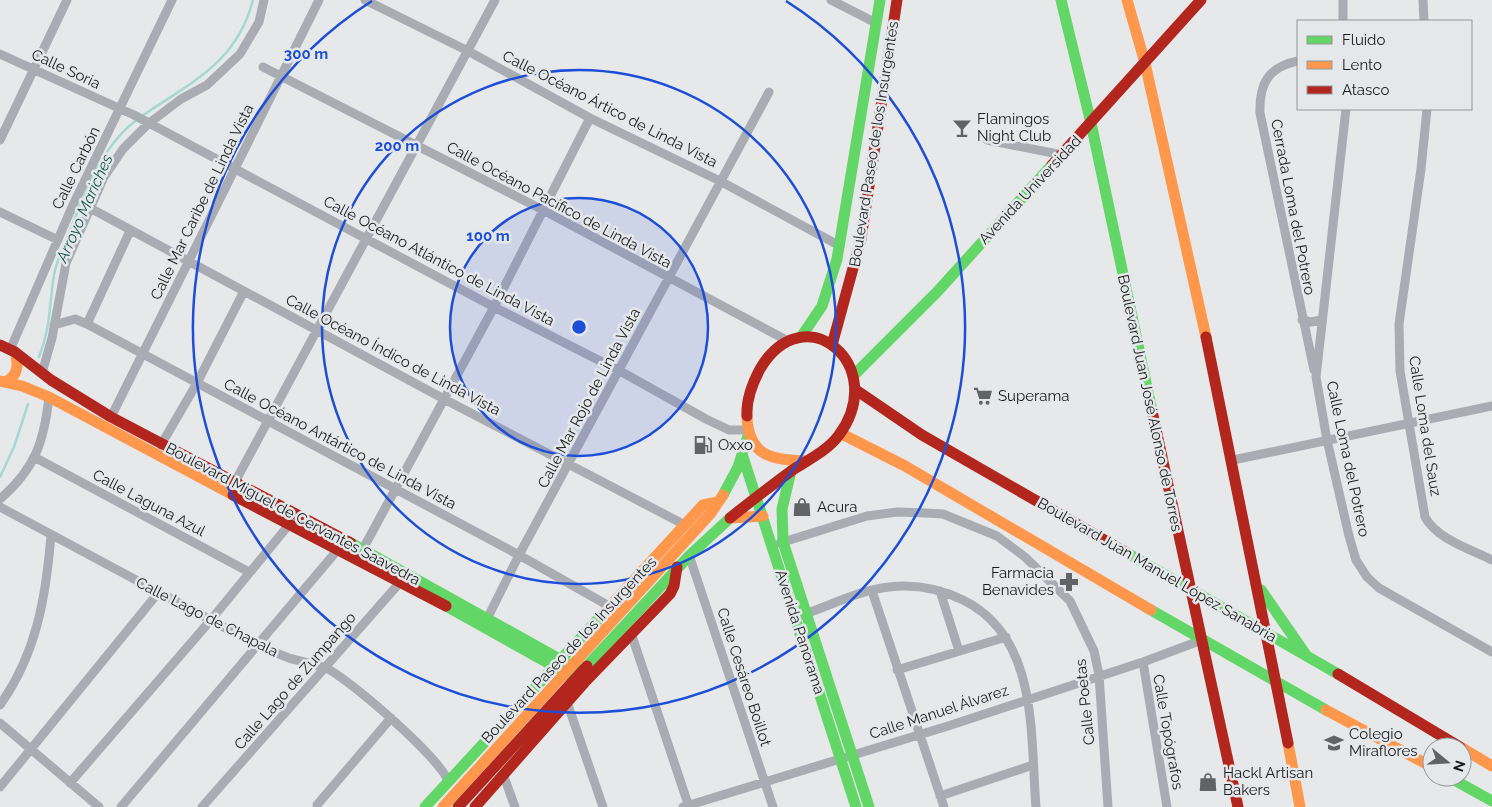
<svg xmlns="http://www.w3.org/2000/svg" width="1492" height="807" font-family="Raleway,sans-serif">
<style>
.lines{fill:none;stroke-linecap:round;stroke-linejoin:round}
.stream{stroke:#a3d9d1;stroke-width:2.5}
.street{stroke:#aaacb3;stroke-width:9}
.fast{stroke:#63d668;stroke-width:11}
.slow{stroke:#ff974d;stroke-width:11}
.jam{stroke:#b3261e;stroke-width:11}
.ring{fill:none;stroke:#1d4ed8;stroke-width:2.5}
.labels{text-anchor:middle;stroke-width:5;stroke-linejoin:round;paint-order:stroke}
.street-label{font-size:15px;fill:#1a1b1c;stroke:#e5e8eb}
.poi-label{font-size:15px;fill:#1a1b1c;stroke:#e5e8eb;text-anchor:start}
.water-label{font-size:16px;font-style:italic;fill:#14554d;stroke:#e5e8eb}
.centre{fill:#1d4ed8;stroke:#e5e8eb;stroke-width:2.5}
.ring-label{font-size:15px;text-anchor:middle;font-weight:bold;fill:#1d4ed8;stroke:#e5e8eb;stroke-width:5;stroke-linejoin:round;paint-order:stroke}
</style>
<rect width="100%" height="100%" fill="#e6e8ea"/>
<g class="lines">
<path class="stream" d="M 142,116 C 191,82 237,63 253,0
M 39,357 C 51,327 49,305 54,275 C 57,259 65,243 71,228 C 86,190 103,144 138,119
M 0,477 L 14,447 L 28,404"/>
<path class="street" d="M 365,0 L 468,51 L 590,118 L 720,181 L 840,246
M 831,0 L 876,23
M 1343,0 L 1343,21
M 1423,0 L 1424,21
M 0,54 L 134,115 L 494,307 L 620,371 L 706,419 L 729,430 L 746,430
M 1298,61 C 1268,67 1259,84 1260,113 L 1314,370
M 263,67 L 543,210 L 788,341
M 1346,109 L 1316,377 L 1327,440 L 1349,536 L 1356,560 L 1367,577 L 1379,588 L 1492,652
M 1427,109 L 1421,169 L 1399,324 L 1400,371 L 1425,517 C 1437,539 1470,549 1492,560
M 0,140 L 67,0
M 987,140 L 1063,155
M 90,208 L 444,399 L 685,525
M 0,212 L 58,240
M 1302,320 L 1311,322 L 1321,320
M 87,324 L 130,231
M 54,325 L 75,319 L 87,324 L 519,555 L 609,606
M 10,350 L 72,207 L 172,0
M 42,373 L 52,338 L 66,263 L 104,177 L 123,149 L 148,124 L 181,99 L 207,85 L 240,54 L 259,22 L 264,0
M 111,417 L 319,0
M 161,445 L 197,383 L 244,291
M 36,458 L 249,572
M 1233,460 L 1492,406
M 235,482 L 495,0
M 0,499 C 35,469 44,442 49,397
M 0,507 L 257,645 C 267,649 278,654 289,658 C 301,662 314,663 326,668 C 348,678 444,761 448,782
M 780,543 L 867,516 L 897,512 L 926,513 L 943,514 L 997,536 L 1025,557 L 1070,601 L 1094,651 L 1099,675 L 1108,807
M 363,549 L 494,307 L 590,118
M 689,555 L 773,807
M 872,591 L 944,807
M 940,591 L 959,651
M 802,615 C 830,606 859,590 889,587 C 914,584 940,589 963,600 C 1039,637 1030,735 1036,807
M 485,623 L 519,555 L 769,92
M 631,633 L 689,807
M 1143,662 L 1167,807
M 897,670 L 1006,637
M 567,702 L 603,807
M 0,705 C 37,653 46,596 51,535
M 0,723 L 99,807
M 503,774 L 515,807
M 70,783 L 210,621 L 297,515
M 0,787 L 158,593
M 940,796 L 1033,765
M 317,805 L 391,718
M 121,807 L 340,547
M 202,807 L 403,579
M 683,807 L 948,726 L 1143,662 L 1202,640"/>
<path class="fast" d="M 1061,0 L 1091,123 L 1152,411
M 801,337 L 822,306 L 837,259 L 880,0
M 854,375 L 937,292 L 1052,165
M 743,457 L 856,807
M 791,471 L 782,509 L 783,542 L 869,807
M 723,495 L 738,467 L 748,436
M 351,543 L 590,676
M 1127,553 L 1338,674
M 1261,590 L 1306,655
M 446,606 L 584,683
M 1151,610 L 1326,710
M 587,666 L 689,556 L 730,518
M 1449,777 L 1492,801
M 425,807 L 601,616"/>
<path class="slow" d="M 1127,0 L 1145,63 L 1206,337
M 0,381 L 22,386 L 49,397 L 233,495
M 5,382 C 18,376 19,365 15,352
M 747,416 C 748,457 773,460 807,461
M 840,433 L 905,466 L 1151,610
M 731,518 L 763,516
M 601,616 L 703,505 L 718,502
M 1326,710 L 1432,767
M 1288,743 L 1300,807
M 1462,748 L 1492,766
M 443,807 L 711,513 L 723,495"/>
<path class="jam" d="M 1052,165 L 1201,0
M 1206,337 L 1288,743
M 0,345 L 15,352 L 51,380 L 111,417 L 351,543
M 832,345 L 861,239 L 897,0
M 856,390 L 922,435 L 1127,553
M 1152,411 L 1238,807
M 233,495 L 446,606
M 730,518 C 751,501 772,485 794,469 C 810,459 828,450 839,435 C 890,365 804,294 760,369 C 752,384 746,399 747,416
M 1338,674 L 1460,747
M 458,807 L 587,666
M 475,807 L 584,683 L 670,594 L 674,586 L 677,567"/>
</g>
<circle cx="579" cy="327" r="129" fill="#1d4ed8" fill-opacity=".12"/>
<g class="ring">
<circle cx="579" cy="327" r="129"/>
<circle cx="579" cy="327" r="257"/>
<path d="M786 1A386 386 0 1 1 372 1"/>
</g>
<defs>
<g id="bar-bare" transform="scale(1.5)"><path d="M-6-5H6L.8 .8V4.5H3.5V6h-7V4.5H-.8V.8Z" fill="#616364" stroke="#e5e8eb" stroke-width="2.5" paint-order="stroke"/></g>
<g id="supermarket-bare" transform="scale(1.5)"><path d="M-6-5.5h2.5l.6 2H6L4.5 2H-2.5L-4.4-4H-6ZM-1.5 3.2a1.3 1.3 0 1 0 .1 0ZM3 3.2a1.3 1.3 0 1 0 .1 0Z" fill="#616364" stroke="#e5e8eb" stroke-width="2.5" paint-order="stroke"/></g>
<g id="fuel-bare" transform="scale(1.5)"><path d="M-5.5-6h7V0h2V4h1.3V-2.5L3-4.5l.8-.8L6-3V5H2.5V1h-1V6h-7ZM-4.2-4.7v3.2H.2V-4.7Z" fill="#616364" stroke="#e5e8eb" stroke-width="2.5" paint-order="stroke"/></g>
<g id="shop-bare" transform="scale(1.5)"><path d="M-5-2.5h2.3a2.7 3.5 0 0 1 5.4 0H5L5.5 6h-11ZM-1.5-2.5h3a1.5 2.3 0 0 0-3 0Z" fill="#616364" stroke="#e5e8eb" stroke-width="2.5" paint-order="stroke"/></g>
<g id="pharmacy-bare" transform="scale(1.5)"><path d="M-2-6h4v4h4v4h-4v4h-4v-4h-4v-4h4Z" fill="#616364" stroke="#e5e8eb" stroke-width="2.5" paint-order="stroke"/></g>
<g id="school-bare" transform="scale(1.5)"><path d="M0-5L7-2L0 1L-7-2ZM-4 1L0 2.5L4 1V4Q0 6-4 4Z" fill="#616364" stroke="#e5e8eb" stroke-width="2.5" paint-order="stroke"/></g>
</defs>
<g fill-rule="evenodd">
<use href="#bar-bare" x="962" y="128"/>
<use href="#supermarket-bare" x="983" y="396"/>
<use href="#fuel-bare" x="703" y="445"/>
<use href="#shop-bare" x="802" y="507"/>
<use href="#pharmacy-bare" x="1069" y="582"/>
<use href="#school-bare" x="1334" y="743"/>
<use href="#shop-bare" x="1208" y="782"/>
</g>
<g class="labels">
<g class="street-label">
<text transform="translate(66 69) rotate(25)" y="5">Calle Soria</text>
<text transform="translate(610 109) rotate(27)" y="5">Calle Océano Ártico de Linda Vista</text>
<text transform="translate(874 144) rotate(-81)" y="5">Boulevard Paseo de los Insurgentes</text>
<text transform="translate(76 168) rotate(-64)" y="5">Calle Carbón</text>
<text transform="translate(1030 190) rotate(-47)" y="5">Avenida Universidad</text>
<text transform="translate(202 202) rotate(-64)" y="5">Calle Mar Caribe de Linda Vista</text>
<text transform="translate(559 205) rotate(28)" y="5">Calle Océano Pacífico de Linda Vista</text>
<text transform="translate(1293 207) rotate(79)" y="5">Cerrada Loma del Potrero</text>
<text transform="translate(439 261) rotate(28)" y="5">Calle Océano Atlántico de Linda Vista</text>
<text transform="translate(393 355) rotate(28)" y="5">Calle Océano Índico de Linda Vista</text>
<text transform="translate(589 398) rotate(-62)" y="5">Calle Mar Rojo de Linda Vista</text>
<text transform="translate(1150 403) rotate(78)" y="5">Boulevard Juan José Alonso de Torres</text>
<text transform="translate(1425 426) rotate(81)" y="5">Calle Loma del Sauz</text>
<text transform="translate(340 444) rotate(28)" y="5">Calle Océano Antártico de Linda Vista</text>
<text transform="translate(1348 459) rotate(78)" y="5">Calle Loma del Potrero</text>
<text transform="translate(149 503) rotate(28)" y="5">Calle Laguna Azul</text>
<text transform="translate(293 514) rotate(28)" y="5">Boulevard Miguel de Cervantes Saavedra</text>
<text transform="translate(1157 570) rotate(30)" y="5">Boulevard Juan Manuel López Sanabria</text>
<text transform="translate(207 617) rotate(27)" y="5">Calle Lago de Chapala</text>
<text transform="translate(800 632) rotate(72)" y="5">Avenida Panorama</text>
<text transform="translate(569 650) rotate(-47)" y="5">Boulevard Paseo de los Insurgentes</text>
<text transform="translate(744 677) rotate(72)" y="5">Calle Cesáreo Boillot</text>
<text transform="translate(295 681) rotate(-49)" y="5">Calle Lago de Zumpango</text>
<text transform="translate(1085 702) rotate(-96)" y="5">Calle Poetas</text>
<text transform="translate(939 712) rotate(-18)" y="5">Calle Manuel Álvarez</text>
<text transform="translate(1168 732) rotate(80)" y="5">Calle Topógrafos</text>
</g>
<g class="poi-label">
<text x="977" y="124">Flamingos<tspan x="977" dy="17">Night Club</tspan></text>
<text x="998" y="401">Superama</text>
<text x="718" y="450">Oxxo</text>
<text x="817" y="512">Acura</text>
<text x="1054" y="578" text-anchor="end">Farmacia<tspan x="1054" dy="17">Benavides</tspan></text>
<text x="1349" y="739">Colegio<tspan x="1349" dy="17">Miraflores</tspan></text>
<text x="1223" y="778">Hackl Artisan<tspan x="1223" dy="17">Bakers</tspan></text>
</g>
<g class="water-label">
<text transform="translate(84 208) rotate(-66)" y="6">Arroyo Mariches</text>
</g>
</g>
<circle cx="579" cy="327" r="8" class="centre"/>
<g class="ring-label">
<text x="306" y="59">300 m</text>
<text x="397" y="151">200 m</text>
<text x="488" y="241">100 m</text>
</g>
<rect x="1297" y="20" width="175" height="90" fill="#e5e8eb" stroke="#949698"/>
<rect x="1307" y="36" width="25" height="8" fill="#63d668" stroke="#949698"/>
<text x="1342" y="45" font-size="15" fill="#1a1b1c">Fluido</text>
<rect x="1307" y="61" width="25" height="8" fill="#ff974d" stroke="#949698"/>
<text x="1342" y="70" font-size="15" fill="#1a1b1c">Lento</text>
<rect x="1307" y="86" width="25" height="8" fill="#b3261e" stroke="#949698"/>
<text x="1342" y="95" font-size="15" fill="#1a1b1c">Atasco</text>
<g transform="translate(1447 762) rotate(108)"><circle r="24" fill="#e5e8eb" stroke="#949698"/>
<path d="M0-4L9 19L0 12L-9 19Z" fill="#616364"/>
<text y="-8" font-size="14" font-weight="bold" text-anchor="middle" fill="#1a1b1c">N</text>
</g>
</svg>
